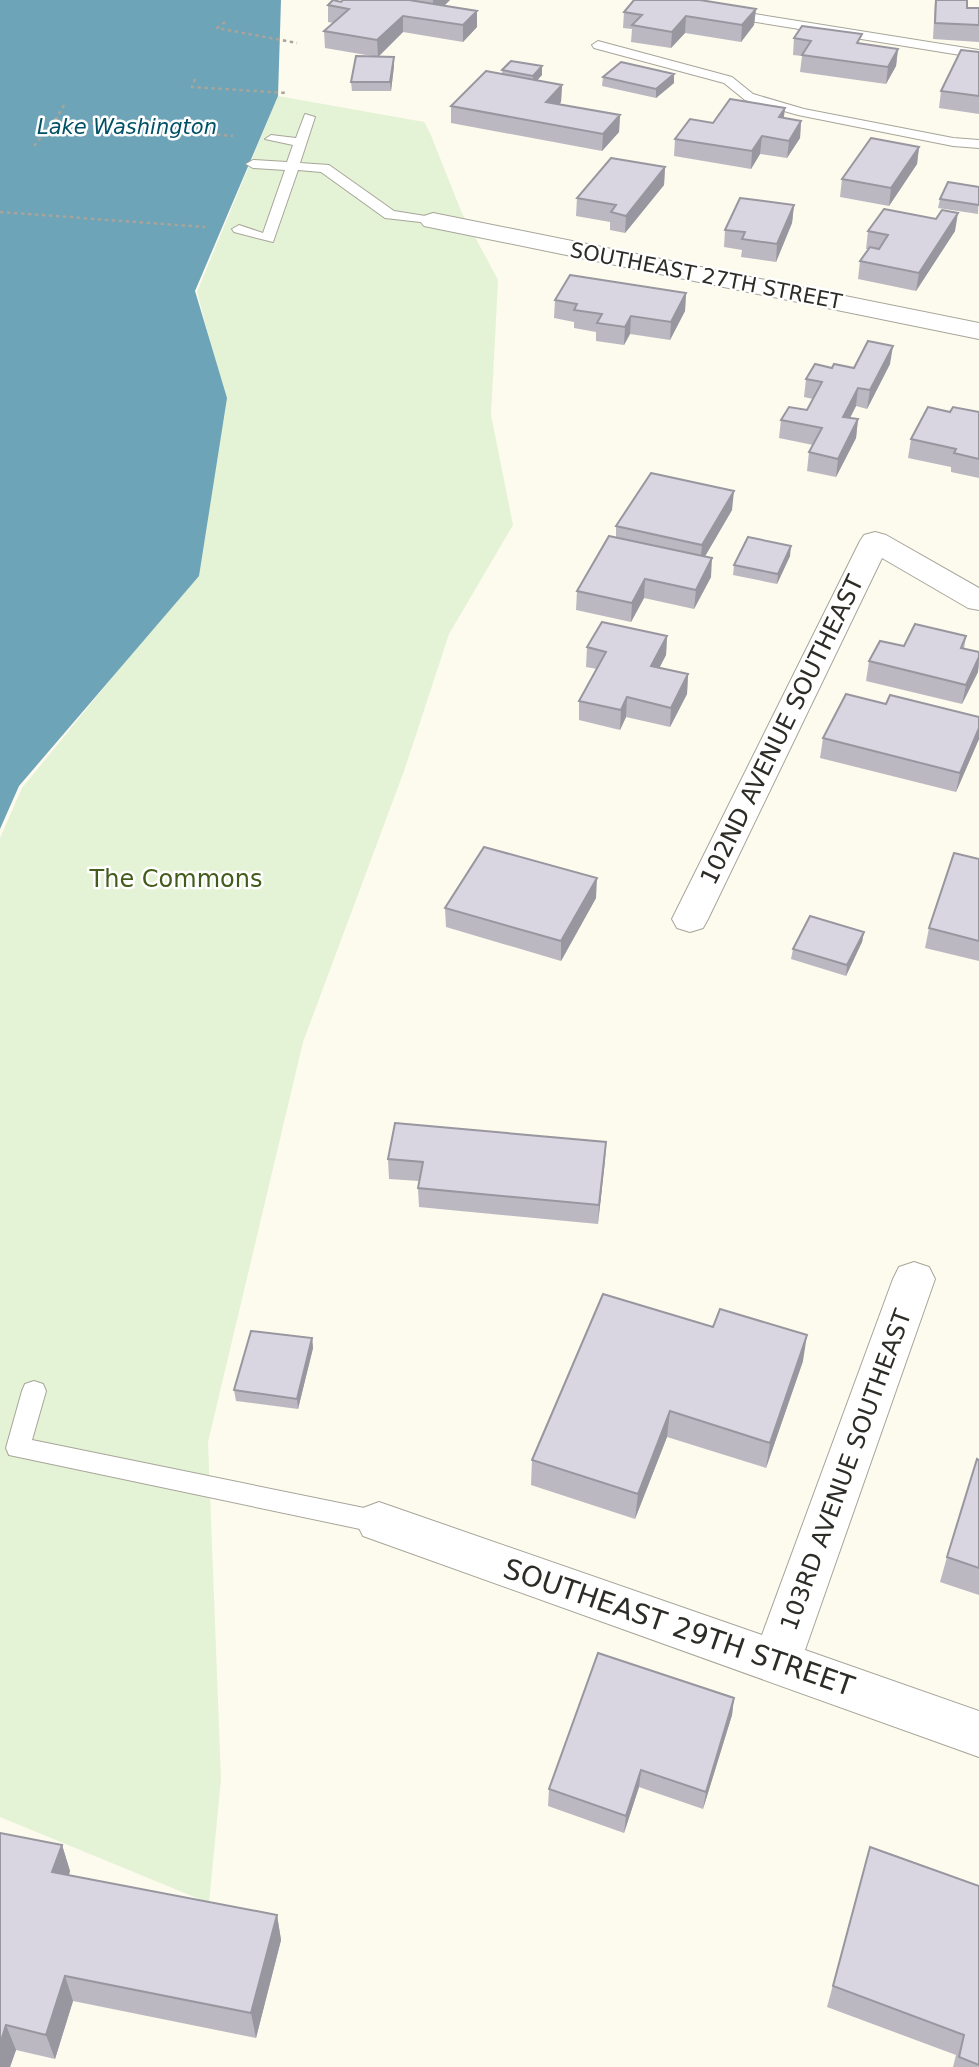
<svg xmlns="http://www.w3.org/2000/svg" width="979" height="2067" font-family="'DejaVu Sans',sans-serif">
<style>
.green{fill:#e4f2d5}
.water{fill:#6ea4b8}
.lines{fill:none;stroke-linecap:round;stroke-linejoin:round}
.service-casing{stroke:#a7a599;stroke-width:2}
.minor-casing{stroke:#a7a599;stroke-width:2}
.path{stroke:#a6a49b;stroke-width:2.5;stroke-dasharray:3.5 3.5;stroke-linecap:butt}
.service{fill:#fff;fill-rule:evenodd}
.minor{fill:#fff;fill-rule:evenodd}
.wall{fill:#bbb8c2}
.shaded-wall{fill:#98969e}
.building{fill:#d9d6e1;stroke:#98969e;stroke-width:2}
.labels{text-anchor:middle;stroke-width:5;stroke-linejoin:round;paint-order:stroke}
.far-water-label{font-size:21px;font-style:italic;fill:#005066;stroke:#fff}
.far-street-label{font-size:21px;fill:#2d2c27;stroke:#fff}
.street-label{font-size:24px;fill:#2d2c27;stroke:#fff}
.park-label{font-size:24px;fill:#435c1c;stroke:#fff}
.near-street-label{font-size:28px;fill:#2d2c27;stroke:#fff}
</style>
<rect width="100%" height="100%" fill="#fdfaee"/>
<path class="green" d="M 278,96 L 424,122 L 430,133 L 461,211 L 498,280 L 491,415 L 513,525 L 449,634 L 404,771 L 303,1042 L 208,1442 L 221,1779 L 209,1903 L 0,1817 L 0,838 L 22,788 L 195,576 L 225,398 L 197,292 Z"/>
<path class="water" d="M 0,0 L 281,0 L 278,96 L 195,291 L 227,398 L 199,576 L 19,786 L 0,829 Z"/>
<g class="lines">
<g class="service-casing">
<path id="service" d="M 729,10 L 979,50 L 979,58 L 725,17 L 725,11 Z
M 598,41 L 732,77 L 753,94 L 804,109 L 953,138 L 979,140 L 979,148 L 953,146 L 798,115 L 745,100 L 724,83 L 594,48 L 592,45 Z
M 305,114 L 315,117 L 300,163 L 329,165 L 394,211 L 438,218 L 438,224 L 385,218 L 321,172 L 298,170 L 273,242 L 234,232 L 232,229 L 239,225 L 263,233 L 285,170 L 253,168 L 246,164 L 253,160 L 287,162 L 293,145 L 265,139 L 271,135 L 296,138 Z
M 34,1381 L 43,1384 L 46,1391 L 32,1440 L 379,1511 L 388,1514 L 392,1522 L 388,1530 L 379,1533 L 9,1455 L 6,1448 L 22,1391 L 25,1384 Z"/>
</g>
<g class="minor-casing">
<path id="minor" d="M 433,213 L 979,323 L 979,339 L 424,226 L 420,221 L 424,216 Z
M 875,532 L 886,535 L 979,588 L 979,610 L 968,608 L 882,558 L 708,919 L 703,928 L 690,932 L 677,928 L 672,919 L 860,541 L 864,535 Z
M 914,1262 L 929,1267 L 935,1279 L 805,1650 L 979,1711 L 979,1757 L 363,1536 L 356,1522 L 363,1508 L 379,1502 L 762,1635 L 893,1279 L 899,1267 Z"/>
</g>
<path class="path" d="M 225,22 L 217,28 L 297,43
M 195,79 L 192,87 L 287,93
M 55,120 L 66,102
M 34,146 L 55,120 L 233,136
M 0,212 L 205,227"/>
<use href="#service" class="service"/>
<use href="#minor" class="minor"/>
</g>
<path class="wall" d="M 343,0 L 450,0 L 444,6 L 477,27 L 463,42 L 403,32 L 378,57 L 394,66 L 391,91 L 352,91 L 351,82 L 378,57 L 325,48 L 324,31 L 334,23 L 328,22 L 328,5 L 341,2 Z
M 935,0 L 967,0 L 967,8 L 979,8 L 979,42 L 933,39 Z
M 756,9 L 754,25 L 741,42 L 685,33 L 671,48 L 631,42 L 632,29 L 623,28 L 624,12 Z
M 794,38 L 861,44 L 898,49 L 896,66 L 886,84 L 800,72 L 802,56 L 793,55 Z
M 979,52 L 979,114 L 939,108 L 941,91 Z
M 502,70 L 542,75 L 537,80 L 562,85 L 561,102 L 559,104 L 620,115 L 619,132 L 602,151 L 451,123 L 451,106 L 502,74 Z
M 674,74 L 674,83 L 656,98 L 602,86 L 603,77 Z
M 784,118 L 801,121 L 800,138 L 787,158 L 760,154 L 751,169 L 674,156 L 675,139 L 713,123 Z
M 919,147 L 917,164 L 889,206 L 840,197 L 842,179 Z
M 665,167 L 664,185 L 625,233 L 610,230 L 610,222 L 576,216 L 577,198 Z
M 979,187 L 978,214 L 938,208 L 940,199 Z
M 794,205 L 792,223 L 776,262 L 741,257 L 742,250 L 724,247 L 725,230 Z
M 868,231 L 955,231 L 916,291 L 858,279 L 860,261 L 868,249 L 866,249 Z
M 686,293 L 685,311 L 670,340 L 630,334 L 624,345 L 596,341 L 596,332 L 574,328 L 574,322 L 554,318 L 555,300 Z
M 890,364 L 867,409 L 856,406 L 850,418 L 858,419 L 856,438 L 836,477 L 807,471 L 809,452 L 813,445 L 779,438 L 781,420 L 807,410 L 813,399 L 804,397 L 806,379 L 832,368 L 854,368 Z
M 950,412 L 979,412 L 979,478 L 951,472 L 951,467 L 908,458 L 911,439 Z
M 732,510 L 705,556 L 711,577 L 694,609 L 644,598 L 631,622 L 576,610 L 577,591 L 616,538 L 616,526 Z
M 790,556 L 777,584 L 733,575 L 734,565 Z
M 667,636 L 666,655 L 659,668 L 688,674 L 687,694 L 670,727 L 626,717 L 620,730 L 579,720 L 579,701 L 597,669 L 586,667 L 587,647 Z
M 966,636 L 964,649 L 979,652 L 979,665 L 978,672 L 962,704 L 866,681 L 869,661 L 904,646 Z
M 886,704 L 979,717 L 979,739 L 956,792 L 820,758 L 823,738 Z
M 979,859 L 979,961 L 925,948 L 929,928 Z
M 596,898 L 561,961 L 446,927 L 445,908 Z
M 864,932 L 862,942 L 846,976 L 791,959 L 793,949 Z
M 606,1142 L 598,1224 L 419,1207 L 418,1188 L 419,1181 L 389,1179 L 388,1159 Z
M 312,1338 L 313,1348 L 298,1409 L 236,1401 L 234,1390 Z
M 803,1361 L 766,1468 L 667,1437 L 635,1519 L 531,1485 L 532,1460 Z
M 979,1460 L 979,1595 L 940,1582 L 947,1557 Z
M 734,1698 L 732,1715 L 703,1809 L 639,1787 L 624,1833 L 548,1806 L 549,1789 Z
M 0,1833 L 62,1845 L 70,1871 L 69,1875 L 277,1915 L 281,1940 L 256,2038 L 73,2001 L 55,2059 L 16,2050 L 10,2067 L 0,2067 Z
M 870,1847 L 979,2003 L 979,2067 L 953,2067 L 956,2055 L 827,2007 Z"/>
<path class="shaded-wall" d="M 433,0 L 450,0 L 432,17 Z
M 756,9 L 754,25 L 741,42 L 742,25 Z
M 477,11 L 477,27 L 463,42 L 463,25 Z
M 403,16 L 403,32 L 378,57 L 377,40 Z
M 686,16 L 685,33 L 671,48 L 672,32 Z
M 898,49 L 896,66 L 886,84 L 888,67 Z
M 394,57 L 394,66 L 391,91 L 390,82 Z
M 542,66 L 542,75 L 533,85 L 533,76 Z
M 674,74 L 674,83 L 656,98 L 656,89 Z
M 562,85 L 561,102 L 546,119 L 546,102 Z
M 785,108 L 783,125 L 779,117 Z
M 620,115 L 619,132 L 602,151 L 603,134 Z
M 801,121 L 800,138 L 787,158 L 789,141 Z
M 762,136 L 760,154 L 751,169 L 752,151 Z
M 919,147 L 917,164 L 889,206 L 891,188 Z
M 665,167 L 664,185 L 625,233 L 626,216 Z
M 794,205 L 792,223 L 776,262 L 777,244 Z
M 958,213 L 955,231 L 916,291 L 919,273 Z
M 686,293 L 685,311 L 670,340 L 671,322 Z
M 631,316 L 630,334 L 624,345 L 625,327 Z
M 893,346 L 890,364 L 867,409 L 870,390 Z
M 858,388 L 856,406 L 841,435 L 843,417 Z
M 858,419 L 856,438 L 836,477 L 838,459 Z
M 734,491 L 732,510 L 700,565 L 702,545 Z
M 791,546 L 790,556 L 777,584 L 778,574 Z
M 712,558 L 711,577 L 694,609 L 696,590 Z
M 645,579 L 644,598 L 631,622 L 632,603 Z
M 667,636 L 666,655 L 650,686 L 651,666 Z
M 979,657 L 978,672 L 962,704 L 966,685 Z
M 688,674 L 687,694 L 670,727 L 671,708 Z
M 627,697 L 626,717 L 620,730 L 621,710 Z
M 979,728 L 979,739 L 956,792 L 960,773 Z
M 597,878 L 596,898 L 561,961 L 561,941 Z
M 864,932 L 862,942 L 846,976 L 847,965 Z
M 606,1142 L 605,1161 L 598,1224 L 599,1205 Z
M 807,1335 L 803,1361 L 766,1468 L 770,1443 Z
M 312,1338 L 313,1348 L 298,1409 L 297,1399 Z
M 670,1411 L 667,1437 L 635,1519 L 638,1494 Z
M 734,1698 L 732,1715 L 703,1809 L 706,1792 Z
M 641,1770 L 639,1787 L 624,1833 L 626,1816 Z
M 62,1845 L 70,1871 L 61,1898 L 52,1872 Z
M 277,1915 L 281,1940 L 256,2038 L 251,2013 Z
M 65,1976 L 73,2001 L 55,2059 L 46,2035 Z
M 6,2025 L 16,2050 L 10,2067 L 0,2067 L 0,2044 Z"/>
<path class="building" d="M 333,0 L 341,2 L 343,0 L 409,0 L 477,11 L 463,25 L 403,16 L 377,40 L 324,31 L 349,9 L 328,5 Z
M 634,0 L 700,0 L 756,9 L 742,25 L 686,16 L 672,32 L 632,25 L 642,15 L 624,12 Z
M 936,0 L 967,0 L 967,8 L 979,8 L 979,25 L 935,23 Z
M 802,26 L 862,34 L 857,43 L 898,49 L 888,67 L 802,55 L 811,41 L 794,38 Z
M 961,50 L 979,52 L 979,96 L 941,91 Z
M 356,56 L 394,57 L 390,82 L 351,82 Z
M 511,61 L 542,66 L 533,76 L 502,70 Z
M 621,62 L 674,74 L 656,89 L 603,77 Z
M 486,71 L 562,85 L 546,102 L 620,115 L 603,134 L 451,106 Z
M 730,99 L 785,108 L 779,117 L 801,121 L 789,141 L 762,136 L 752,151 L 675,139 L 690,119 L 713,123 Z
M 871,138 L 919,147 L 891,188 L 842,179 Z
M 611,158 L 665,167 L 626,216 L 611,212 L 616,205 L 577,198 Z
M 948,182 L 979,187 L 979,205 L 940,199 Z
M 740,198 L 794,205 L 777,244 L 742,239 L 745,232 L 725,230 Z
M 884,209 L 936,219 L 942,210 L 958,213 L 919,273 L 860,261 L 870,247 L 879,249 L 888,235 L 868,231 Z
M 570,275 L 686,293 L 671,322 L 631,316 L 625,327 L 597,323 L 602,314 L 574,310 L 577,304 L 555,300 Z
M 868,341 L 893,346 L 870,390 L 858,388 L 843,417 L 858,419 L 838,459 L 809,452 L 822,428 L 781,420 L 789,407 L 807,410 L 822,382 L 806,379 L 815,364 L 832,368 L 834,364 L 854,368 Z
M 928,407 L 950,412 L 953,407 L 979,412 L 979,459 L 954,453 L 956,449 L 911,439 Z
M 651,473 L 734,491 L 702,545 L 616,526 Z
M 609,536 L 712,558 L 696,590 L 645,579 L 632,603 L 577,591 Z
M 748,537 L 791,546 L 778,574 L 734,565 Z
M 602,622 L 667,636 L 651,666 L 688,674 L 671,708 L 627,697 L 621,710 L 579,701 L 606,652 L 587,647 Z
M 915,624 L 966,636 L 961,648 L 979,652 L 979,657 L 966,685 L 869,661 L 880,641 L 904,646 Z
M 846,694 L 886,704 L 890,695 L 979,717 L 979,728 L 960,773 L 823,738 Z
M 484,847 L 597,878 L 561,941 L 445,908 Z
M 954,853 L 979,859 L 979,941 L 929,928 Z
M 810,916 L 864,932 L 847,965 L 793,949 Z
M 395,1123 L 606,1142 L 599,1205 L 418,1188 L 423,1162 L 388,1159 Z
M 603,1294 L 713,1327 L 720,1309 L 807,1335 L 770,1443 L 670,1411 L 638,1494 L 532,1460 Z
M 251,1331 L 312,1338 L 297,1399 L 234,1390 Z
M 977,1459 L 979,1460 L 979,1568 L 947,1557 Z
M 598,1653 L 734,1698 L 706,1792 L 641,1770 L 626,1816 L 549,1789 Z
M 0,1833 L 62,1845 L 52,1872 L 277,1915 L 251,2013 L 65,1976 L 46,2035 L 6,2025 L 0,2044 Z
M 870,1847 L 979,1886 L 979,2065 L 959,2057 L 964,2035 L 833,1986 Z"/>
<g class="labels">
<g class="far-water-label">
<text x="127" y="134">Lake Washington</text>
</g>
<g class="far-street-label">
<text transform="translate(706 276) rotate(11)" y="7">SOUTHEAST 27TH STREET</text>
</g>
<g class="street-label">
<text transform="translate(782 730) rotate(-64)" y="8">102ND AVENUE SOUTHEAST</text>
<text transform="translate(846 1470) rotate(-70)" y="8">103RD AVENUE SOUTHEAST</text>
</g>
<g class="park-label">
<text x="176" y="887">The Commons</text>
</g>
<g class="near-street-label">
<text transform="translate(679 1627) rotate(19)" y="10">SOUTHEAST 29TH STREET</text>
</g>
</g>
</svg>
